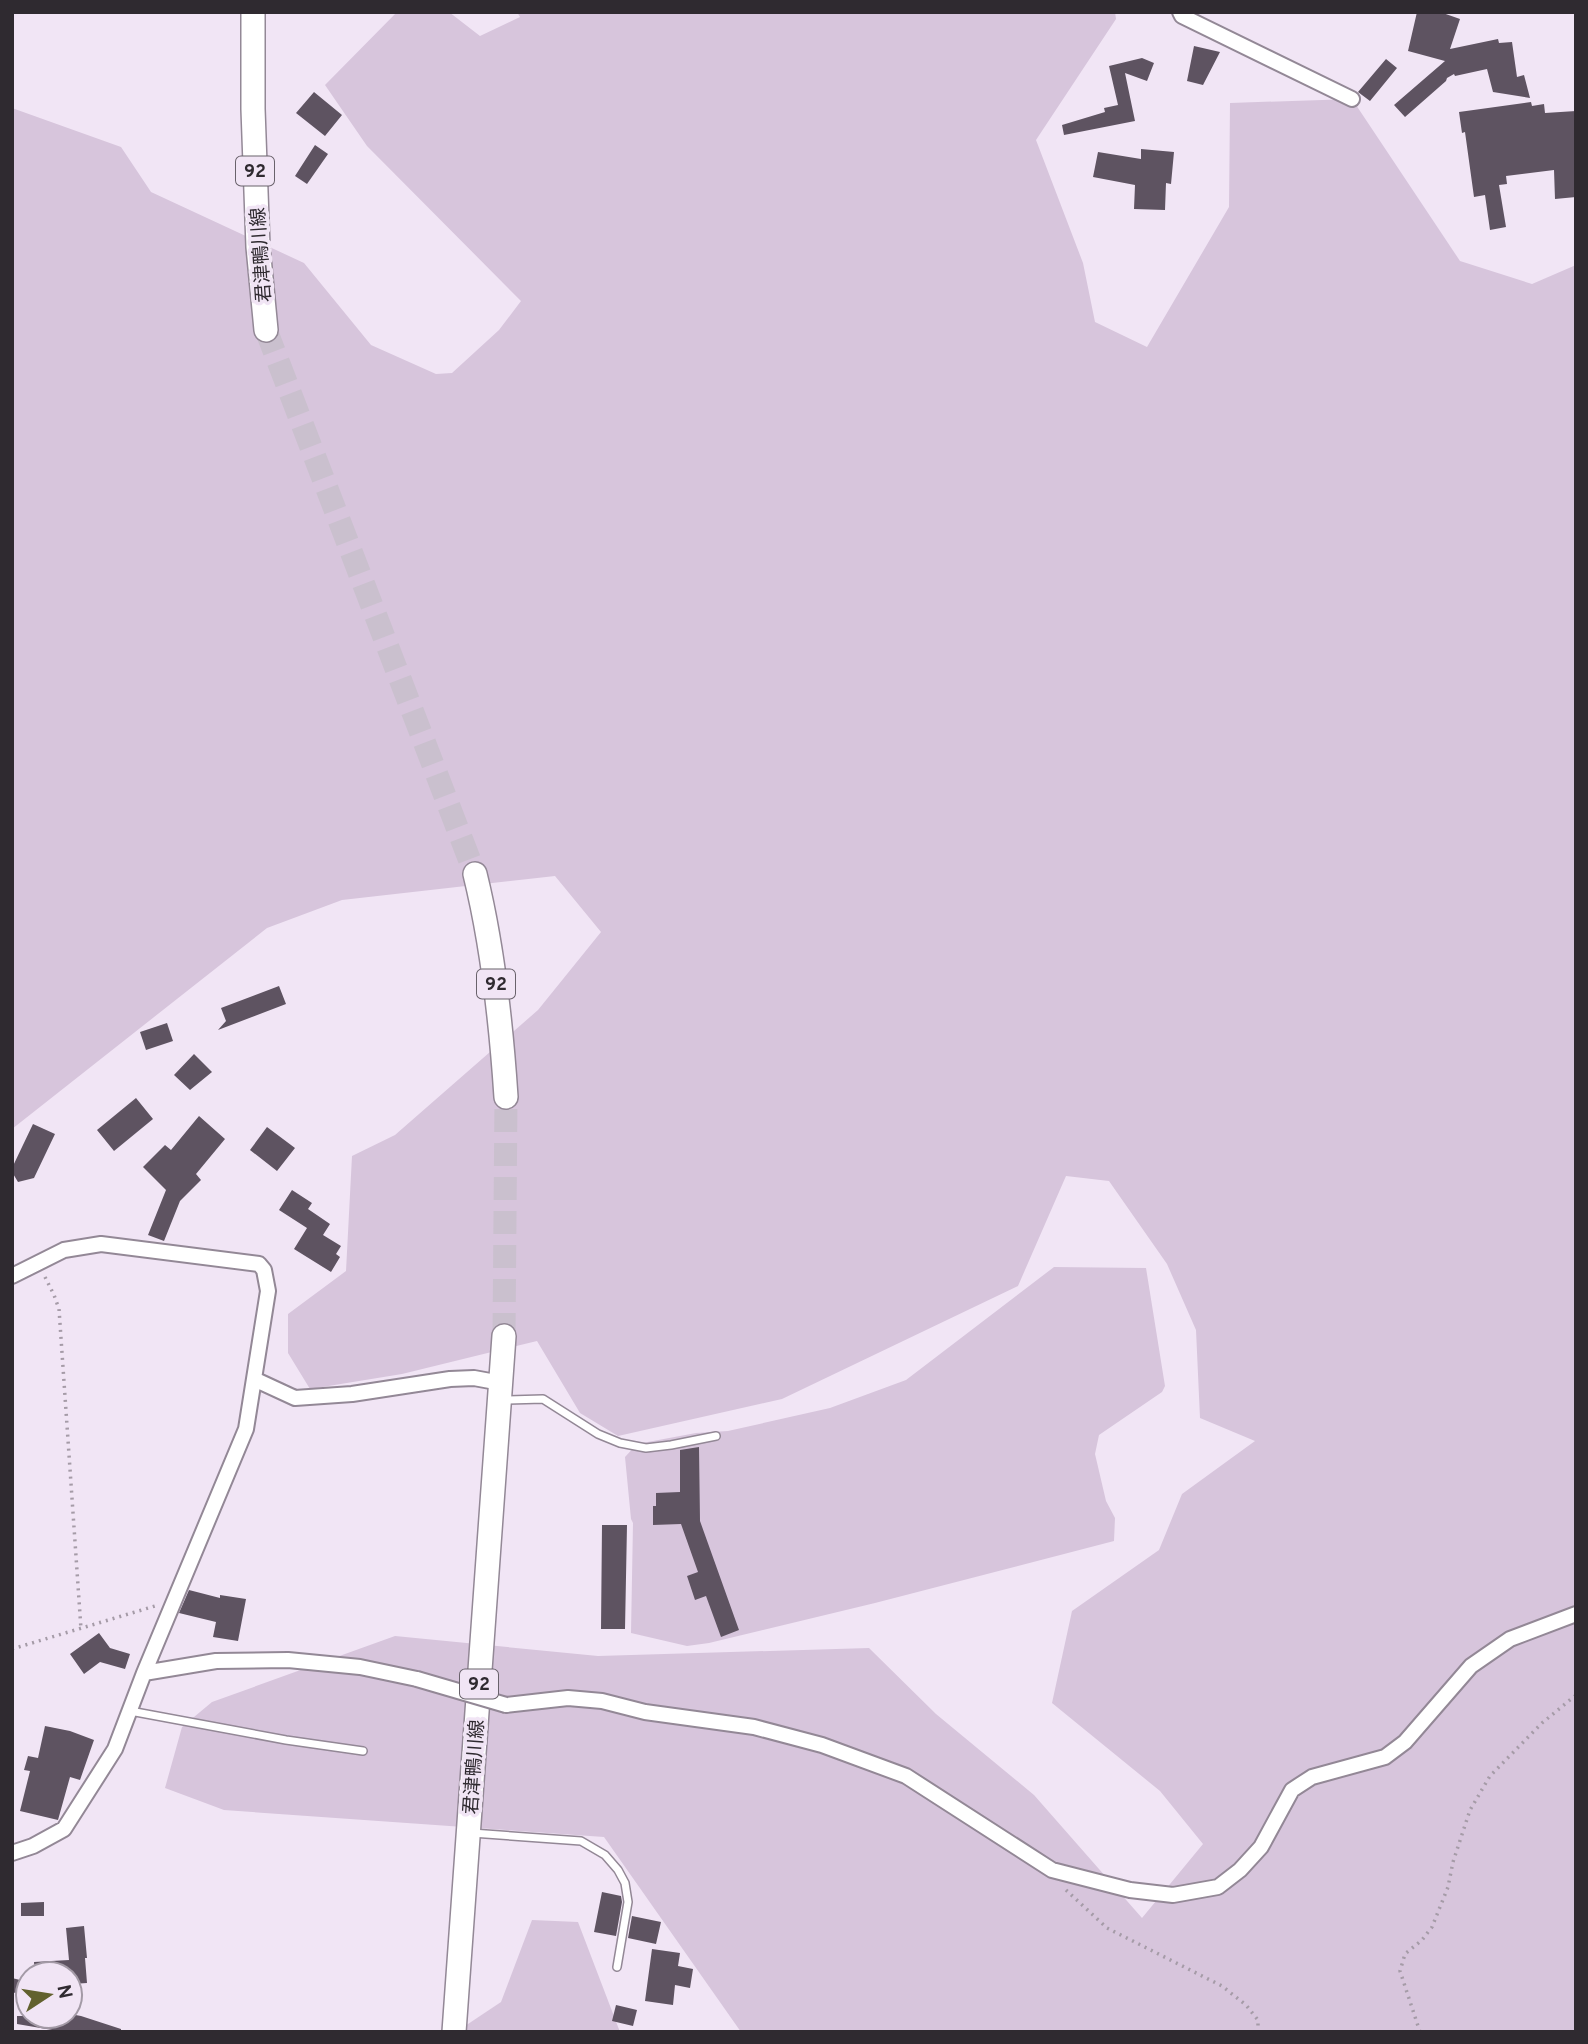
<svg xmlns="http://www.w3.org/2000/svg" width="1588" height="2044" font-family="Overpass,'Noto Sans JP',sans-serif">
<style>
.green{fill:#d7c5dc}
.building{fill:#5e5361}
.lines{fill:none;stroke-linecap:round;stroke-linejoin:round}
.primary-tunnel{stroke:#cac0ce;stroke-width:23;stroke-dasharray:23 11;stroke-linecap:butt}
.service-casing{stroke:#938896;stroke-width:10}
.minor-casing{stroke:#938896;stroke-width:18}
.primary-casing{stroke:#938896;stroke-width:26}
.path{stroke:#a59ba7;stroke-width:3.5;stroke-dasharray:2 5;stroke-linecap:butt}
.service{stroke:#fff;stroke-width:7}
.minor{stroke:#fff;stroke-width:14}
.primary{stroke:#fff;stroke-width:23}
.minor-bridge-casing{stroke:#938896;stroke-width:18;stroke-linecap:butt}
.minor-bridge{stroke:#fff;stroke-width:14}
.labels{text-anchor:middle;stroke-width:7;stroke-linejoin:round;paint-order:stroke}
.shield{fill:#f1e5f5;stroke:#69626b;stroke-width:2}
.shield-label{font-size:18px;font-weight:bold;fill:#2f2a30}
.street-label{font-size:19px;fill:#2f2a30;stroke:#f1e5f5}
</style>
<rect width="100%" height="100%" fill="#f1e5f5"/>
<path class="green" d="M 397,12 L 449,12 L 480,36 L 520,17 L 517,12 L 1115,12 L 1116,19 L 1036,140 L 1083,263 L 1095,322 L 1147,347 L 1229,207 L 1230,103 L 1352,99 L 1460,261 L 1532,284 L 1576,265 L 1576,2032 L 741,2032 L 604,1837 L 224,1810 L 165,1788 L 182,1727 L 212,1702 L 395,1636 L 598,1656 L 869,1648 L 936,1714 L 1034,1795 L 1142,1918 L 1203,1844 L 1160,1791 L 1052,1703 L 1072,1611 L 1159,1550 L 1182,1494 L 1255,1441 L 1200,1418 L 1196,1330 L 1167,1264 L 1109,1181 L 1066,1176 L 1018,1286 L 782,1399 L 618,1436 L 580,1413 L 537,1341 L 402,1374 L 310,1389 L 288,1353 L 288,1314 L 346,1271 L 352,1156 L 395,1135 L 538,1010 L 601,932 L 555,876 L 342,900 L 267,928 L 12,1129 L 12,108 L 121,147 L 151,192 L 304,263 L 371,345 L 436,374 L 452,373 L 499,330 L 521,301 L 367,146 L 325,85 Z
M 1054,1267 L 1146,1268 L 1165,1386 L 1162,1392 L 1099,1435 L 1095,1454 L 1106,1501 L 1115,1518 L 1114,1541 L 875,1603 L 709,1643 L 687,1646 L 631,1633 L 633,1523 L 631,1519 L 625,1457 L 637,1444 L 696,1433 L 728,1431 L 830,1408 L 906,1380 Z
M 532,1920 L 578,1922 L 620,2032 L 456,2032 L 501,2002 Z"/>
<path class="building" d="M 1417,12 L 1440,12 L 1460,19 L 1450,49 L 1498,39 L 1499,43 L 1512,42 L 1517,77 L 1524,75 L 1530,98 L 1493,92 L 1487,69 L 1455,76 L 1454,74 L 1447,78 L 1446,81 L 1405,117 L 1394,105 L 1445,61 L 1408,51 Z
M 1194,46 L 1220,52 L 1203,85 L 1187,81 Z
M 1142,58 L 1154,63 L 1147,81 L 1125,73 L 1135,121 L 1064,135 L 1062,125 L 1105,112 L 1104,108 L 1118,105 L 1109,66 Z
M 1386,59 L 1397,68 L 1370,101 L 1358,92 Z
M 314,92 L 342,115 L 325,136 L 296,113 Z
M 1531,102 L 1532,106 L 1544,104 L 1545,113 L 1576,111 L 1576,197 L 1555,199 L 1554,170 L 1506,176 L 1507,184 L 1499,185 L 1506,227 L 1490,230 L 1485,195 L 1474,197 L 1465,132 L 1462,133 L 1459,112 Z
M 315,145 L 328,154 L 307,184 L 295,176 Z
M 1141,149 L 1174,152 L 1171,184 L 1166,183 L 1165,210 L 1134,209 L 1135,185 L 1093,177 L 1098,152 L 1141,159 Z
M 279,986 L 286,1004 L 218,1030 L 226,1021 L 221,1008 Z
M 167,1023 L 173,1041 L 146,1050 L 140,1032 Z
M 194,1054 L 212,1072 L 190,1090 L 174,1075 Z
M 136,1098 L 153,1119 L 114,1151 L 97,1130 Z
M 199,1116 L 225,1139 L 196,1174 L 201,1180 L 180,1201 L 164,1241 L 148,1235 L 166,1190 L 143,1167 L 165,1145 L 171,1150 Z
M 33,1124 L 55,1134 L 34,1178 L 18,1182 L 12,1172 L 12,1168 Z
M 267,1127 L 295,1148 L 277,1171 L 250,1150 Z
M 292,1190 L 312,1203 L 308,1209 L 330,1224 L 323,1235 L 341,1246 L 336,1254 L 340,1257 L 331,1272 L 294,1249 L 307,1228 L 279,1210 Z
M 699,1447 L 700,1521 L 739,1630 L 721,1637 L 706,1596 L 695,1600 L 687,1576 L 698,1572 L 681,1524 L 653,1525 L 653,1506 L 656,1506 L 656,1493 L 680,1492 L 680,1450 Z
M 602,1525 L 627,1525 L 625,1629 L 601,1629 Z
M 189,1590 L 220,1598 L 220,1595 L 246,1599 L 238,1641 L 213,1637 L 216,1622 L 179,1613 Z
M 99,1633 L 110,1648 L 130,1654 L 125,1669 L 100,1662 L 84,1674 L 70,1654 Z
M 45,1726 L 70,1731 L 94,1740 L 80,1780 L 70,1777 L 58,1820 L 20,1811 L 30,1771 L 24,1770 L 28,1756 L 38,1758 Z
M 602,1892 L 621,1896 L 622,1902 L 616,1936 L 594,1932 Z
M 44,1902 L 44,1916 L 21,1916 L 21,1903 Z
M 632,1916 L 661,1922 L 656,1944 L 628,1938 Z
M 84,1926 L 87,1958 L 85,1958 L 87,1983 L 72,1984 L 71,1974 L 35,1974 L 34,1962 L 69,1960 L 66,1928 Z
M 652,1949 L 680,1953 L 678,1966 L 693,1969 L 690,1988 L 675,1985 L 673,2005 L 645,2001 Z
M 12,1978 L 28,1982 L 28,1985 L 22,1995 L 12,1992 Z
M 616,2005 L 637,2010 L 633,2026 L 612,2021 Z
M 70,2014 L 81,2016 L 121,2029 L 121,2032 L 64,2032 L 17,2024 L 17,2016 L 70,2016 Z"/>
<g class="lines">
<path class="primary-tunnel" d="M 266,330 L 475,874
M 504,1336 L 506,1097"/>
<g class="service-casing">
<path id="service" d="M 504,1400 L 543,1399 L 598,1434 L 620,1443 L 646,1448 L 671,1445 L 716,1436
M 130,1711 L 286,1740 L 363,1751
M 472,1833 L 581,1841 L 605,1855 L 618,1870 L 625,1883 L 628,1902 L 617,1967"/>
</g>
<g class="minor-casing">
<path id="minor" d="M 1180,12 L 1182,16 L 1352,99
M 12,1276 L 64,1250 L 101,1244 L 259,1264 L 264,1270 L 268,1291 L 246,1429 L 144,1673 L 115,1749 L 64,1829 L 33,1846 L 12,1853
M 254,1379 L 295,1398 L 352,1394 L 450,1379 L 474,1378 L 501,1383
M 144,1673 L 216,1661 L 288,1660 L 360,1667 L 417,1679
M 506,1705 L 568,1698 L 602,1701 L 645,1712 L 754,1727 L 822,1745 L 906,1776 L 1052,1870 L 1130,1890 L 1173,1895 L 1218,1887 L 1240,1870 L 1261,1847 L 1292,1790 L 1312,1777 L 1385,1757 L 1405,1742 L 1471,1666 L 1510,1639 L 1576,1614"/>
</g>
<g class="primary-casing">
<path id="primary" d="M 253,12 L 253,109 L 258,247 L 266,330
M 475,874 C 493,947 501,1021 506,1097
M 454,2032 L 504,1336"/>
</g>
<path class="path" d="M 45,1277 L 54,1295 L 59,1309 L 81,1629
M 12,1649 L 155,1606
M 1066,1890 L 1107,1928 L 1222,1986 L 1246,2005 L 1258,2020 L 1258,2032
M 1420,2032 L 1400,1971 L 1405,1954 L 1422,1940 L 1432,1927 L 1448,1887 L 1453,1862 L 1470,1810 L 1490,1776 L 1542,1723 L 1576,1695"/>
<use href="#service" class="service"/>
<use href="#minor" class="minor"/>
<use href="#primary" class="primary"/>
<g class="minor-bridge-casing">
<path id="minor-bridge" d="M 417,1679 L 506,1705"/>
</g>
<use href="#minor-bridge" class="minor-bridge"/>
</g>
<g class="labels">
<g class="shield">
<rect x="236" y="156.5" width="38" height="29" rx="5"/>
<rect x="477" y="969.5" width="38" height="29" rx="5"/>
<rect x="460" y="1669.5" width="38" height="29" rx="5"/>
</g>
<g class="shield-label">
<text x="255" y="177">92</text>
<text x="496" y="990">92</text>
<text x="479" y="1690">92</text>
</g>
<g class="street-label">
<text transform="translate(260 255) rotate(-94)" y="7">君津鴨川線</text>
<text transform="translate(473 1767) rotate(-86)" y="7">君津鴨川線</text>
</g>
</g>
<rect width="1588" height="2044" fill="none" stroke="#2f2a30" stroke-width="28"/>
<g transform="translate(49 1995) rotate(78)"><circle r="33" fill="#f1e5f5" stroke="#a39aa6" stroke-width="2"/>
<path d="M0-5L12 26L0 18L-12 26Z" fill="#62612e"/>
<text y="-10" font-size="19" font-weight="bold" text-anchor="middle" fill="#2f2a30">N</text>
</g>
</svg>
